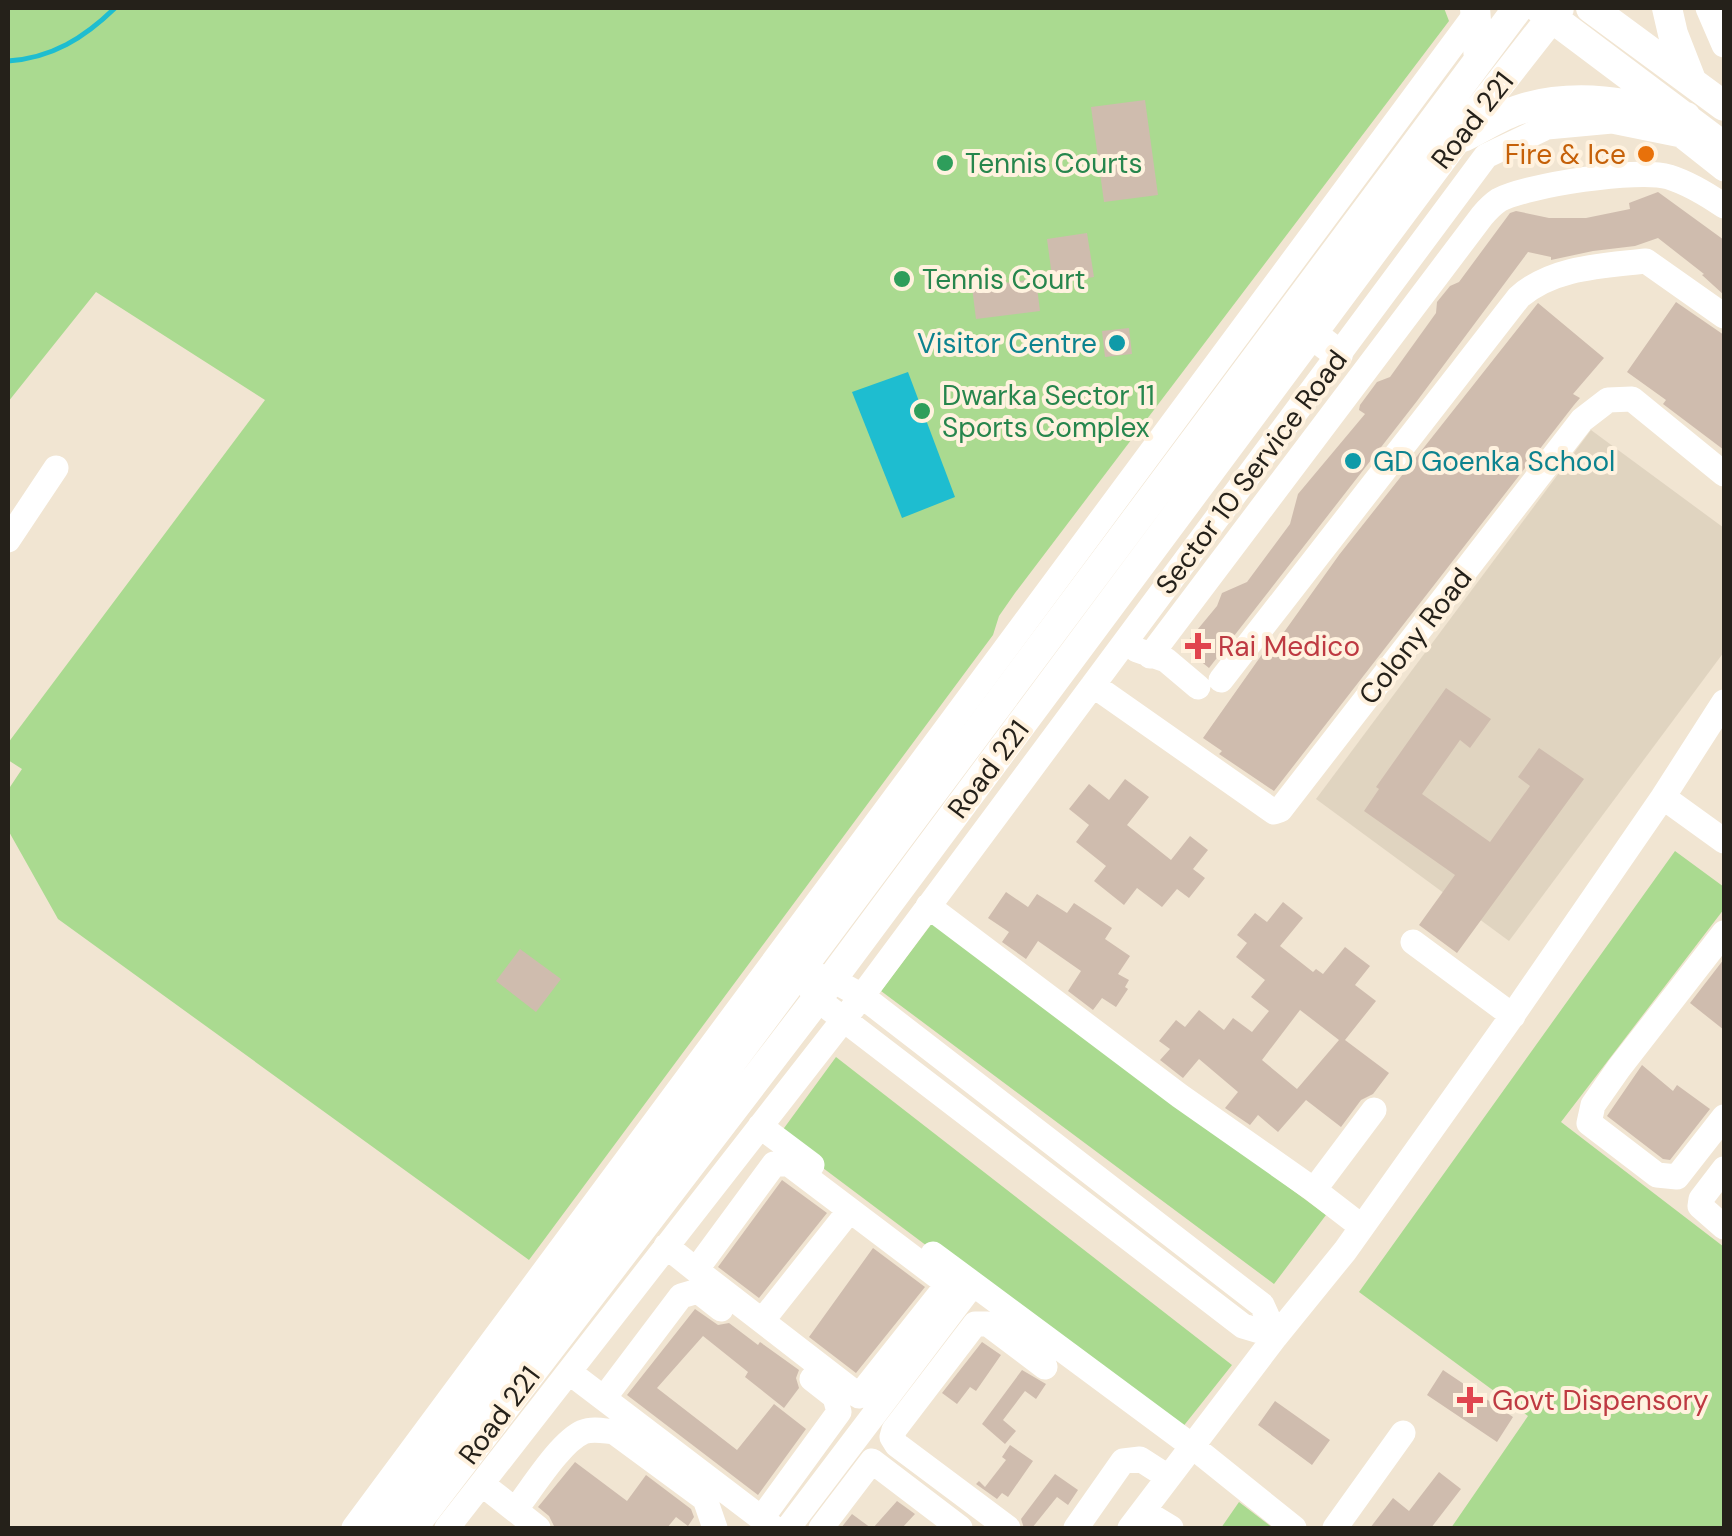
<svg xmlns="http://www.w3.org/2000/svg" width="1732" height="1536" font-family="'DM Sans',sans-serif">
<style>
.education{fill:#e0d4c0}
.green{fill:#aada90}
.water{fill:#1ebdd0}
.lines{fill:none;stroke-linecap:round;stroke-linejoin:round}
.stream{stroke:#1ebdd0;stroke-width:5}
.building{fill:#cfbcae;fill-rule:evenodd}
.minor{stroke:#fff;stroke-width:25}
.major{stroke:#fff;stroke-width:30}
.food-dot{fill:#e8710a;stroke:#fff2df;stroke-width:4}
.leisure-dot{fill:#2e9e5b;stroke:#fff2df;stroke-width:4}
.culture-dot{fill:#0f9aa8;stroke:#fff2df;stroke-width:4}
.health-dot{fill:#e0444e;stroke:#fff2df;stroke-width:4}
.labels{text-anchor:middle;stroke-width:8;stroke-linejoin:round;paint-order:stroke}
.street-label{font-size:28px;fill:#25211a;stroke:#fff2df}
.food-label{font-size:28px;fill:#c56008;stroke:#fff2df;text-anchor:end}
.leisure-label{font-size:28px;fill:#27864d;stroke:#fff2df;text-anchor:start}
.culture-label{font-size:28px;fill:#0d838f;stroke:#fff2df;text-anchor:end}
.health-label{font-size:28px;fill:#be3a42;stroke:#fff2df;text-anchor:start}
</style>
<rect width="100%" height="100%" fill="#f1e5d2"/>
<path class="education" d="M 1591,430 L 1724,528 L 1724,652 L 1509,941 L 1316,799 Z"/>
<path class="green" d="M 8,8 L 1444,8 L 1449,21 L 1015,593 L 999,616 L 993,635 L 529,1260 L 58,919 L 8,830 L 8,790 L 22,769 L 8,760 L 8,743 L 265,400 L 96,292 L 8,402 Z
M 1675,851 L 1724,887 L 1724,909 L 1561,1122 L 1724,1247 L 1724,1528 L 1451,1528 L 1528,1416 L 1359,1292 Z
M 933,922 L 1326,1215 L 1274,1284 L 881,991 Z
M 836,1057 L 1232,1365 L 1174,1438 L 963,1273 L 779,1135 Z
M 1239,1502 L 1273,1528 L 1221,1528 Z"/>
<path class="water" d="M 908,372 L 955,497 L 902,518 L 852,392 Z"/>
<g class="lines">
<path class="stream" d="M 8,61 C 52,58 84,38 115,8"/>
</g>
<path class="building" d="M 1145,100 L 1158,195 L 1104,202 L 1091,107 Z
M 1658,192 L 1724,240 L 1724,295 L 1702,275 L 1704,274 L 1658,238 L 1635,246 L 1593,251 L 1551,260 L 1551,257 L 1528,252 L 1417,401 L 1209,668 L 1183,647 L 1217,606 L 1222,593 L 1247,582 L 1290,524 L 1298,494 L 1365,414 L 1359,410 L 1360,405 L 1377,382 L 1390,377 L 1436,313 L 1437,302 L 1450,286 L 1459,282 L 1510,213 L 1516,211 L 1549,218 L 1586,218 L 1630,209 L 1629,203 Z
M 1087,233 L 1094,277 L 1053,284 L 1047,239 Z
M 1036,279 L 1040,311 L 976,319 L 972,287 Z
M 1676,302 L 1724,335 L 1724,450 L 1663,404 L 1666,400 L 1627,372 Z
M 1538,303 L 1604,358 L 1573,394 L 1580,398 L 1574,405 L 1274,791 L 1219,754 L 1222,751 L 1203,738 L 1263,653 L 1267,656 L 1339,555 Z
M 1129,328 L 1132,354 L 1105,357 L 1102,331 Z
M 1446,688 L 1491,719 L 1470,748 L 1460,740 L 1422,794 L 1490,842 L 1530,786 L 1518,777 L 1539,748 L 1584,779 L 1457,953 L 1419,925 L 1455,875 L 1364,811 L 1379,789 L 1376,787 Z
M 1125,779 L 1149,797 L 1127,825 L 1171,860 L 1190,836 L 1208,850 L 1193,869 L 1205,878 L 1189,898 L 1177,889 L 1162,907 L 1137,888 L 1124,905 L 1094,881 L 1106,866 L 1076,842 L 1089,825 L 1069,809 L 1089,784 L 1109,800 Z
M 1006,892 L 1028,907 L 1037,894 L 1067,913 L 1074,903 L 1112,928 L 1105,939 L 1130,956 L 1118,974 L 1129,980 L 1125,987 L 1128,989 L 1116,1007 L 1102,998 L 1093,1010 L 1068,991 L 1081,971 L 1038,941 L 1026,959 L 1002,942 L 1009,932 L 988,918 Z
M 1283,902 L 1303,918 L 1280,946 L 1313,972 L 1316,969 L 1323,974 L 1345,947 L 1370,966 L 1355,985 L 1376,1001 L 1345,1040 L 1389,1073 L 1373,1094 L 1361,1100 L 1341,1127 L 1306,1100 L 1278,1132 L 1258,1115 L 1250,1125 L 1225,1108 L 1238,1092 L 1199,1059 L 1183,1078 L 1160,1060 L 1170,1049 L 1159,1041 L 1176,1020 L 1185,1027 L 1199,1010 L 1224,1030 L 1233,1018 L 1252,1032 L 1269,1011 L 1251,997 L 1265,980 L 1236,957 L 1247,943 L 1237,935 L 1255,913 L 1267,922 ZM 1300,1010 L 1339,1040 L 1297,1089 L 1262,1060 Z
M 520,949 L 561,979 L 536,1012 L 496,981 Z
M 1724,959 L 1724,1030 L 1690,1003 Z
M 1642,1065 L 1673,1091 L 1677,1085 L 1710,1109 L 1670,1160 L 1663,1159 L 1607,1116 Z
M 782,1180 L 827,1213 L 759,1298 L 718,1267 Z
M 873,1248 L 925,1287 L 856,1373 L 809,1337 Z
M 695,1309 L 718,1325 L 729,1323 L 758,1345 L 760,1342 L 799,1370 L 796,1378 L 799,1388 L 784,1408 L 745,1377 L 748,1372 L 703,1336 L 657,1388 L 737,1450 L 774,1404 L 806,1429 L 758,1495 L 627,1395 Z
M 982,1342 L 1001,1355 L 976,1391 L 970,1387 L 957,1404 L 942,1393 Z
M 1022,1370 L 1046,1384 L 1036,1399 L 1025,1391 L 1003,1420 L 1016,1431 L 1005,1444 L 982,1424 Z
M 1443,1370 L 1513,1417 L 1497,1442 L 1427,1395 Z
M 1275,1401 L 1330,1440 L 1312,1465 L 1258,1425 Z
M 1010,1445 L 1033,1461 L 1008,1497 L 1002,1493 L 997,1499 L 976,1484 L 979,1481 L 985,1487 L 1006,1460 L 1002,1457 Z
M 575,1462 L 627,1501 L 646,1475 L 691,1509 L 694,1517 L 688,1526 L 676,1517 L 667,1528 L 555,1528 L 549,1516 L 538,1507 Z
M 1439,1472 L 1461,1489 L 1431,1528 L 1370,1528 L 1393,1498 L 1409,1511 Z
M 1055,1474 L 1078,1490 L 1068,1505 L 1057,1497 L 1032,1528 L 1024,1528 L 1021,1519 Z
M 897,1501 L 915,1514 L 902,1528 L 873,1528 Z
M 852,1514 L 871,1528 L 841,1528 Z"/>
<g class="lines">
<path class="minor" d="M 1708,8 L 1724,45
M 8,540 L 56,468
M 1137,650 L 1166,660 L 1198,687
M 1150,656 L 1482,216 C 1487,210 1493,204 1499,200 C 1528,185 1638,168 1669,177 C 1688,183 1708,195 1724,206
M 1221,680 L 1519,297 C 1553,267 1602,266 1646,261 L 1724,316
M 1093,685 L 1274,812 L 1280,810 L 1582,420 L 1608,400 L 1632,399 L 1724,474
M 1663,797 L 1724,702
M 928,906 L 1180,1096 L 1314,1190
M 1724,933 L 1619,1068 L 1593,1105 L 1589,1123 L 1657,1175 L 1677,1177 L 1724,1117
M 1413,942 L 1513,1016
M 801,971 L 831,979 L 862,996 L 1262,1305 L 1276,1336
M 807,983 L 817,999 L 1243,1326 L 1276,1336
M 760,1126 L 812,1165
M 1724,1169 L 1701,1199 L 1700,1206 L 1724,1227
M 1362,1227 L 1314,1190 L 1374,1110
M 666,1246 L 696,1270 L 859,1396 L 944,1289 L 941,1279 L 789,1164 L 774,1164 L 696,1270
M 933,1254 L 1192,1446 L 1294,1528
M 762,1321 L 850,1210
M 569,1372 L 774,1528
M 604,1398 L 681,1296 L 698,1291 L 721,1309
M 482,1484 L 538,1528
M 515,1510 C 531,1490 560,1442 583,1432 C 593,1428 604,1431 614,1432 L 705,1499 L 715,1528
M 1143,1511 L 1171,1528
M 761,1519 L 839,1412 L 835,1397 L 812,1379
M 354,1528 L 1475,15
M 447,1528 L 862,996 L 1486,156 L 1547,127 L 1612,121 L 1681,135 L 1724,169
M 788,1528 L 973,1284
M 821,1528 L 872,1461 L 960,1528
M 1008,1528 L 897,1445 L 892,1437 L 894,1430 L 975,1324 L 988,1324 L 1045,1367
M 1076,1528 L 1123,1461 L 1140,1459 L 1168,1477
M 1130,1528 L 1276,1336 L 1345,1251 L 1508,1022 L 1663,797 L 1724,841
M 1335,1528 L 1403,1433"/>
<path class="major" d="M 1475,8 L 1479,60
M 1539,8 L 1724,147
M 1591,8 L 1724,106
M 1667,8 L 1673,34 L 1691,80
M 1463,137 C 1482,128 1501,115 1521,109 C 1575,92 1633,103 1686,117
M 1312,334 L 1338,354
M 383,1528 L 1518,8
M 412,1528 L 817,999 L 1455,141 L 1559,8"/>
</g>
<circle class="food-dot" cx="1646" cy="154" r="10"/>
<g class="leisure-dot">
<circle cx="945" cy="163" r="10"/>
<circle cx="902" cy="279" r="10"/>
<circle cx="922" cy="411" r="10"/>
</g>
<g class="culture-dot">
<circle cx="1117" cy="343" r="10"/>
<circle cx="1353" cy="461" r="10"/>
</g>
<g class="health-dot">
<path d="M1193 631h10v10h10v10h-10v10h-10v-10h-10v-10h10z"/>
<path d="M1465 1385h10v10h10v10h-10v10h-10v-10h-10v-10h10z"/>
</g>
<g class="labels">
<g class="street-label">
<text transform="translate(1472 120) rotate(-52)" y="10">Road 221</text>
<text transform="translate(1251 472) rotate(-53)" y="10">Sector 10 Service Road</text>
<text transform="translate(1415 636) rotate(-52)" y="10">Colony Road</text>
<text transform="translate(988 769) rotate(-53)" y="10">Road 221</text>
<text transform="translate(499 1415) rotate(-53)" y="10">Road 221</text>
</g>
<g class="food-label">
<text x="1626" y="164">Fire &amp; Ice</text>
</g>
<g class="leisure-label">
<text x="965" y="173">Tennis Courts</text>
<text x="922" y="289">Tennis Court</text>
<text x="942" y="405">Dwarka Sector 11<tspan x="942" dy="32">Sports Complex</tspan></text>
</g>
<g class="culture-label">
<text x="1097" y="353">Visitor Centre</text>
<text x="1373" y="471" text-anchor="start">GD Goenka School</text>
</g>
<g class="health-label">
<text x="1218" y="656">Rai Medico</text>
<text x="1492" y="1410">Govt Dispensory</text>
</g>
</g>
<rect width="1732" height="1536" fill="none" stroke="#25211a" stroke-width="20"/>
</svg>
